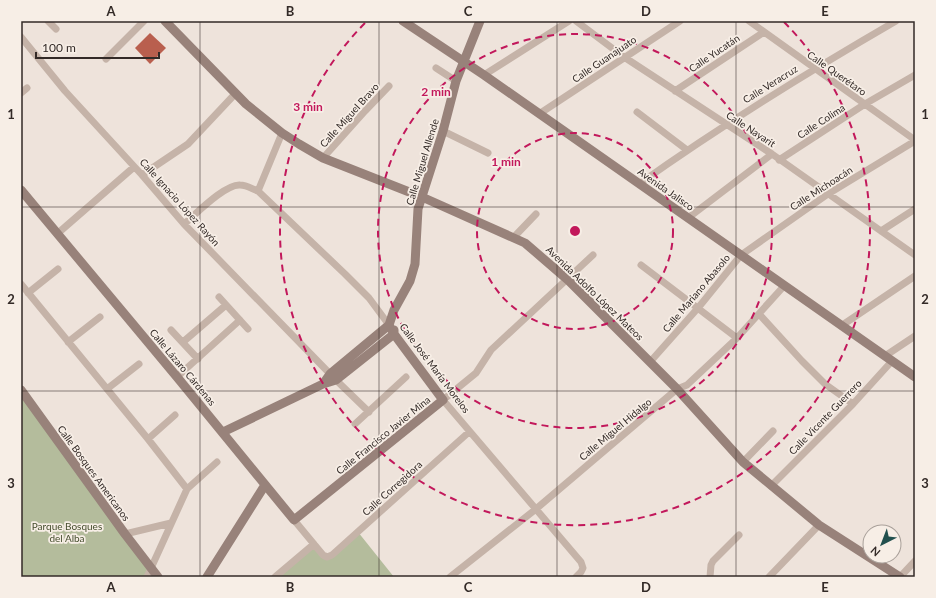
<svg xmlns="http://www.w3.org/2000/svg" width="936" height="598" font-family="Lato,sans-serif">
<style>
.green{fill:#b4bc9c}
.building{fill:#b95f4e}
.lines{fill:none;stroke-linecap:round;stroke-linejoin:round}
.street{stroke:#c5b3a8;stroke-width:7}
.secondary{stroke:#98827a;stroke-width:9}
.grid{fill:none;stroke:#332a27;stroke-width:1;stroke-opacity:0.55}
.ring{fill:none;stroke:#c2185b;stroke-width:2;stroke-dasharray:7 5}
.labels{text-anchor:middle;stroke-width:3.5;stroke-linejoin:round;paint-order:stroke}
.street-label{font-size:10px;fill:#332a27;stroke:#f7eee6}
.park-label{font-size:10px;fill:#454e2e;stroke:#f7eee6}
.centre{fill:#c2185b;stroke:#f7eee6;stroke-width:2}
.ring-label{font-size:12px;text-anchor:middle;font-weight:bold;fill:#c2185b;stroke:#f7eee6;stroke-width:3.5;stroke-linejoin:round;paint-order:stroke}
.neatline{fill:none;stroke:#332a27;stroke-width:1.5}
.grid-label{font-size:13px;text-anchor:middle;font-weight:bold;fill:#332a27}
</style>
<rect width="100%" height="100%" fill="#eee3db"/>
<path class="green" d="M 21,390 L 150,568 L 147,577 L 21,577 Z
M 358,532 L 394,577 L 277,577 L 314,544 L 327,557 Z"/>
<path class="building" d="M 150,33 L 166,48 L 150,64 L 135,48 Z"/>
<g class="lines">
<path class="street" d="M 48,21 L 56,29
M 576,21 L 624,57 L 772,154 L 915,255
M 749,21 L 915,140
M 21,37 L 65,91 L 142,175 L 184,224 L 336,380 L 369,412
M 106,59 L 144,21
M 436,68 L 456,81
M 484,75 L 569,21
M 675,91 L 764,32
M 21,93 L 27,88
M 637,112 L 687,150
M 539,114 L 680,21
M 443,131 L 488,153
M 323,158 L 365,111 L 389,86
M 779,160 L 865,104 L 915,75
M 142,175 L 188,144 L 235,94
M 639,184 C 722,125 808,72 896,21
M 258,191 L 282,133
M 688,218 L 772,154
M 184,224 C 196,214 225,184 240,185 C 247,185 252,189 258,191 L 345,274 L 369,298 L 389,325
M 881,231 L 915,209
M 57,234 L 134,167
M 513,238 L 536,214
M 641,265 L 737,338
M 21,284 L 148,439 L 187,489
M 28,293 L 58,269
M 219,297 L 248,329
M 759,314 L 802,361 L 825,384 L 853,404
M 841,326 L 915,276
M 171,330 L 198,359
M 68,342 L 100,317
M 183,342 L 226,305
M 885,356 L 915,336
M 650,362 L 698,308 L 741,255 L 828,194 L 915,141
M 177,377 L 240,320
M 107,389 L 139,364
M 355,424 L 406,377
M 148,439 L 175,415
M 743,462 L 773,431
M 771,486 L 853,404 L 892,361
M 294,520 L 323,555 L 327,557 L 332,555 L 469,432
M 125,534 L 171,523
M 147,577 L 187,489 L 217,462
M 275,577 L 314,544
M 450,577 L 536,509 L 677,389 L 687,385 L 737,338 L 784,286
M 576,577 L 581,572 L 583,568 L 581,562 L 443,400 L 476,373 L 491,350 L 593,255
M 710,577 L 711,565 L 713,561 L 739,535
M 769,577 L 819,525
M 900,577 L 915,561"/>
<path class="secondary" d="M 165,21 L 246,104 L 282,133 L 299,144 L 323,158 L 422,197 L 525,243 L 568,280 L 677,389 L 743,462 L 819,525 L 900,577
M 403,21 L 484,75 L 915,377
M 21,190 L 177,377 L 294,520 L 443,400 L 394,334 L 389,325
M 323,384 L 330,374 L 389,325 L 394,310 L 410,281 L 415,264 L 418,209 L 443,131 L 456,81 L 480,21
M 21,390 L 125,534 L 158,577
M 223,432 L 323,384 L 336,380 L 394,334 L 394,330
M 207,577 L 265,485"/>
</g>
<path class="grid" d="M 200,21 L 200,577M 379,21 L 379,577M 557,21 L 557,577M 736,21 L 736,577M 21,207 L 915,207M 21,391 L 915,391"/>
<g class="ring">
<circle cx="575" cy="231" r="98"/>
<circle cx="575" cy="231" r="197"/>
<path d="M784 22A295 295 0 1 1 366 22"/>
</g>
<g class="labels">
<g class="street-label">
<text transform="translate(714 53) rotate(-34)" y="4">Calle Yucatán</text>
<text transform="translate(604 59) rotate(-34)" y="4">Calle Guanajuato</text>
<text transform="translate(837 73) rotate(35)" y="4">Calle Querétaro</text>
<text transform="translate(770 84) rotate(-32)" y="4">Calle Veracruz</text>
<text transform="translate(349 115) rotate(-48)" y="4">Calle Miguel Bravo</text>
<text transform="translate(821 121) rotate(-33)" y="4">Calle Colima</text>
<text transform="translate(751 129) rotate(33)" y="4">Calle Nayarit</text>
<text transform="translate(422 162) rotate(-73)" y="4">Calle Miguel Allende</text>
<text transform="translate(821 188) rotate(-33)" y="4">Calle Michoacán</text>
<text transform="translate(666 189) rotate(35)" y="4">Avenida Jalisco</text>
<text transform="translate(180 202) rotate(48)" y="4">Calle Ignacio López Rayón</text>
<text transform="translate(595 293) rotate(44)" y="4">Avenida Adolfo López Mateos</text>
<text transform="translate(696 293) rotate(-50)" y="4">Calle Mariano Abasolo</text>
<text transform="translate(183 367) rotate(50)" y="4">Calle Lázaro Cárdenas</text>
<text transform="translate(435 368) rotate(53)" y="4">Calle José María Morelos</text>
<text transform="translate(825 417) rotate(-46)" y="4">Calle Vicente Guerrero</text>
<text transform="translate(615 429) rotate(-40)" y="4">Calle Miguel Hidalgo</text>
<text transform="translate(383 435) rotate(-39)" y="4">Calle Francisco Javier Mina</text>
<text transform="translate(94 473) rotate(54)" y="4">Calle Bosques Americanos</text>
<text transform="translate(392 488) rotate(-42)" y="4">Calle Corregidora</text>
</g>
<g class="park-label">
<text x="67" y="530">Parque Bosques<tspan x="67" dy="12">del Alba</tspan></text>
</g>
</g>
<circle cx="575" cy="231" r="6" class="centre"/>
<g class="ring-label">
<text x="436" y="96">2 min</text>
<text x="308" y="111">3 min</text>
<text x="506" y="166">1 min</text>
</g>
<rect width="936" height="598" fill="none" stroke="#f7eee6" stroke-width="44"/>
<g transform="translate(882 544) rotate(222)"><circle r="19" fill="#f7eee6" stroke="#a9a09a"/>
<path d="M0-3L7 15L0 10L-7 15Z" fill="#22504e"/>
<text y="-6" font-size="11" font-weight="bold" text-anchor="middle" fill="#332a27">N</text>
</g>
<path d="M36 52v6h123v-6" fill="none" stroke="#332a27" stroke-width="2"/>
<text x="42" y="52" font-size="12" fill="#332a27" stroke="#f7eee6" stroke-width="3" paint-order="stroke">100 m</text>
<rect x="22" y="22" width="892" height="554" class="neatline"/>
<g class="grid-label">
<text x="111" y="16">A</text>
<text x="290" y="16">B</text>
<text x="468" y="16">C</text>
<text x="646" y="16">D</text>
<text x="825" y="16">E</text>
<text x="11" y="119">1</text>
<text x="925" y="119">1</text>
<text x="11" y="304">2</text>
<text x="925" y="304">2</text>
<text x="11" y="488">3</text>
<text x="925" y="488">3</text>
<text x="111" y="592">A</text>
<text x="290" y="592">B</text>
<text x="468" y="592">C</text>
<text x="646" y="592">D</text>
<text x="825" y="592">E</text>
</g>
</svg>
